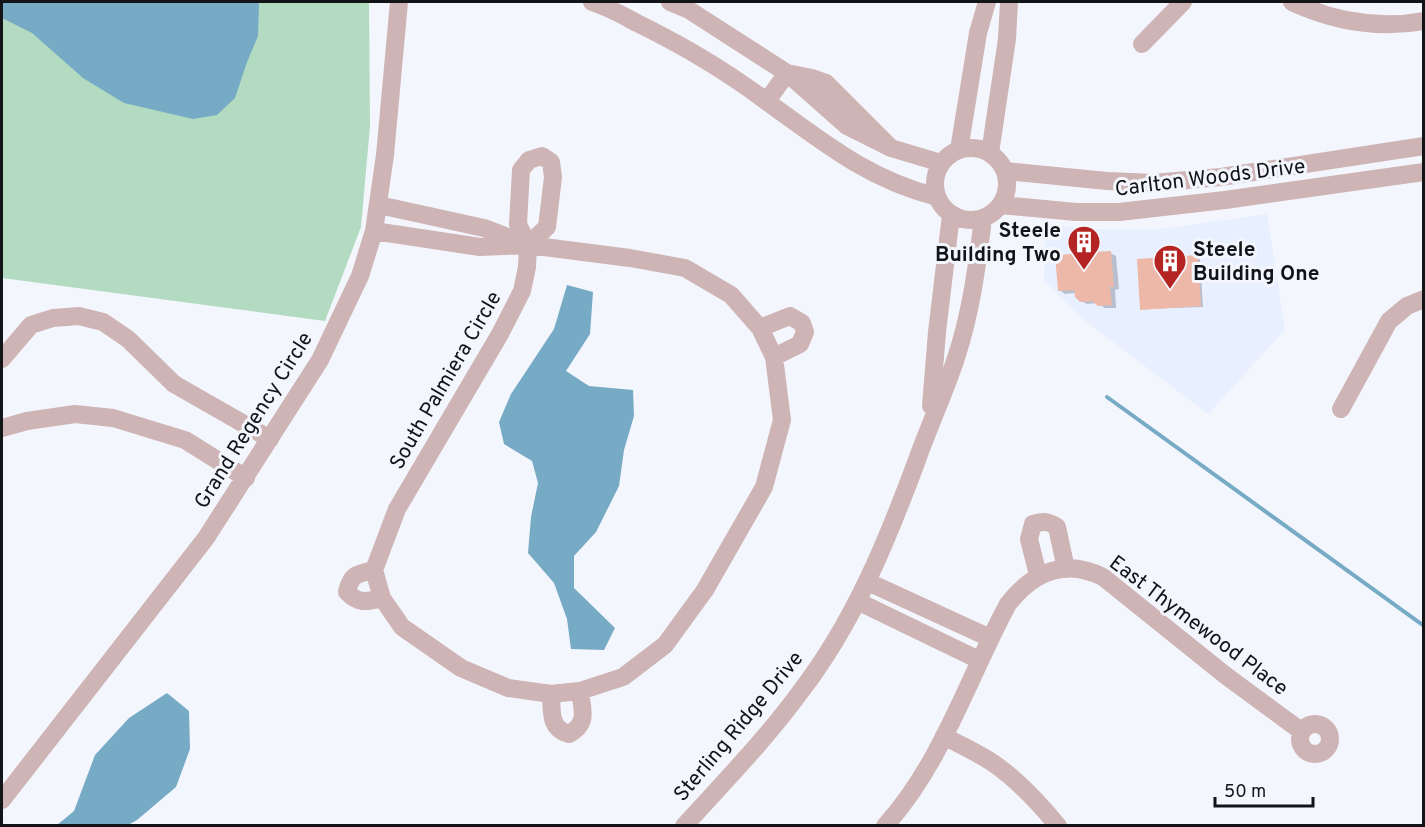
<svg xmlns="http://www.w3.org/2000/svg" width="1425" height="827" font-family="Overpass,sans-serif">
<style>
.built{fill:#e8efff}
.green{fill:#b3dbc1}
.water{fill:#76aac5}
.shadow{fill:#0003}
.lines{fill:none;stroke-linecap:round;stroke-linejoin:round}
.stream{stroke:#76aac5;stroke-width:4}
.building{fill:#eeb8a8}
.minor{stroke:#ceb4b4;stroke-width:18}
.labels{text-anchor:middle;stroke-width:6;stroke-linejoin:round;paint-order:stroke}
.street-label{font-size:21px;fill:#131417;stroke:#f3f6fd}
.poi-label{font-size:21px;font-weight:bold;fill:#131417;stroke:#f3f6fd;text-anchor:end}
</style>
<rect width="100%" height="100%" fill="#f3f6fd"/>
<path class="built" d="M 1267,214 L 1285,330 L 1208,414 L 1089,324 L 1044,281 L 1046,224 L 1093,229 L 1161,229 Z"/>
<path class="green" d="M 2,2 L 369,2 L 370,126 L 361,227 L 325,321 L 2,278 Z"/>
<path class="water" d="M 2,2 L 257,2 L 259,4 L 258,36 L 247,62 L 235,98 L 217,115 L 193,119 L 124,103 L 83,78 L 32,33 L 2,18 Z
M 567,285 L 593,292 L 590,334 L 566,371 L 589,386 L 633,390 L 634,416 L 624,450 L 619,486 L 596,532 L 574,556 L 574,588 L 615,628 L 604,650 L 571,649 L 567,619 L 554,583 L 528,553 L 531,517 L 538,483 L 532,461 L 504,444 L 499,422 L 511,394 L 554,329 Z
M 167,693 L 189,711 L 190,749 L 176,787 L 137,820 L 128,825 L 57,825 L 74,811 L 95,755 L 129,718 Z"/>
<path class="shadow" d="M 1093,251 L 1097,253 L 1110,253 L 1116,256 L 1119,289 L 1115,290 L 1116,308 L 1105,308 L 1097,303 L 1087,304 L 1081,301 L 1075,293 L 1065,294 L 1059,290 L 1072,255 Z
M 1198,257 L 1200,258 L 1203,307 L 1142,309 Z"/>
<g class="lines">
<path class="stream" d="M 1107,397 L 1424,626"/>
</g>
<path class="building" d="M 1093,249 L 1093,252 L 1111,251 L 1114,287 L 1110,287 L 1112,305 L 1098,306 L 1092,301 L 1080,302 L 1075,297 L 1074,290 L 1058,291 L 1055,255 L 1071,254 L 1071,251 Z
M 1198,255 L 1201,306 L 1140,310 L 1137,259 Z"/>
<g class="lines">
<path class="minor" d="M 592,2 C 608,7 622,15 637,23 C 682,45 726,71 766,101 C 823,142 867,179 937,197
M 670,2 L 689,10 L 787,73 L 812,78 L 826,83 L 891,148
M 1292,2 C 1333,21 1379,29 1424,21
M 1142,44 L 1183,2
M 767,101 L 787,73 L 847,126 L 891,148 L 941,163
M935 184a36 36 0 1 1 72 0a36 36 0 1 1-72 0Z
M 959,150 L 978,33 L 987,2
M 990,153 L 1007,39 L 1009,2
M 1005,171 L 1107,181 L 1154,183 L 1221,177 L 1424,146
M 379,205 L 484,228 L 526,244
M 1001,205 L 1076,212 L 1119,212 L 1225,200 L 1424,172
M 374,231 L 480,247 L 528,245 L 630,258 L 685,268 L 731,295 L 760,328 L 774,357 L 782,420 L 764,487 L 705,590 L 665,645 L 623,677 L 580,691 L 551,694 L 508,688 L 461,668 L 402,627 L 382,598 L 374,570 L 397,509 L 500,334 L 522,291 L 527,267 L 528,245 L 518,224 L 521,170 L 529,160 L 542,156 L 551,162 L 553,177 L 547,227 L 528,245
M 760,328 L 790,316 L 802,323 L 805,332 L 800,344 L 774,357
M 2,359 L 31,325 L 53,318 L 79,316 L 103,322 L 128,339 L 174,384 L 270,439
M 931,406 L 937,332 L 951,215
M 1341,409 L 1389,321 L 1407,306 L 1424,299
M 2,428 L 27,421 L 75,414 L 113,418 L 185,440 L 246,478
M 374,570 C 357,574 351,574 347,592 C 358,604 367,602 382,598
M 1038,575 L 1029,539 L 1033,524 C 1044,521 1048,521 1057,527 L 1066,569
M 868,582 L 990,638
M 857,601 L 979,660
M 551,694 C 552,711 549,729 569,734 C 589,723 582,710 580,691
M1300 739a15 15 0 1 1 30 0a15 15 0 1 1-30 0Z
M 944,736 C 960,745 978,753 993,763 C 1018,780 1039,803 1058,826
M 2,800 L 206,538 L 320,360 L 360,276 L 374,231 L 385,155 L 399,2
M 684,826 C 724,782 766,739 801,691 C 854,622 887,541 917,460 C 929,426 945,392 956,358 C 971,313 977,266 983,219
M 885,826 C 942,763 968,678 1008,604 C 1033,572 1065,558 1103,577 L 1225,675 L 1301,731"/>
</g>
<defs>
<g id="building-pin" transform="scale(1.725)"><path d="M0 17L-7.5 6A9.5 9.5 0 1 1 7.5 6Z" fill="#b42422" stroke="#f3f6fd"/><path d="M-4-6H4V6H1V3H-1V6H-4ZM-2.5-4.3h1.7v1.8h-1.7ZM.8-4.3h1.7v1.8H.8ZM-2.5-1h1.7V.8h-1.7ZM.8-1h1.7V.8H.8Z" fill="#fff"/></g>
</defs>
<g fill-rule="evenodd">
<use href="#building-pin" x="1084" y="242"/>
<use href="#building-pin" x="1170" y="261"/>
</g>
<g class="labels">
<g class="street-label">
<text transform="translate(1210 177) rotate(-7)" y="7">Carlton Woods Drive</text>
<text transform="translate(445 380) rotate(-60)" y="7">South Palmiera Circle</text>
<text transform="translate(253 420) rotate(-58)" y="7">Grand Regency Circle</text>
<text transform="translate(1199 625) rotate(37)" y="7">East Thymewood Place</text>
<text transform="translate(738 726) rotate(-50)" y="7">Sterling Ridge Drive</text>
</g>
<g class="poi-label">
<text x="1061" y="237">Steele<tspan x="1061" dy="24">Building Two</tspan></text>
<text x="1193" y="256" text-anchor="start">Steele<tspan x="1193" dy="24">Building One</tspan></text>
</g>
</g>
<rect width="1425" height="827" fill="none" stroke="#131417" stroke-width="6"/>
<path d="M1215 797v9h98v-9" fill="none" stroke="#131417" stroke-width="3"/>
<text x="1224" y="797" font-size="18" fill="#131417" stroke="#f3f6fd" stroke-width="4.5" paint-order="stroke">50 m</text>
</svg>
